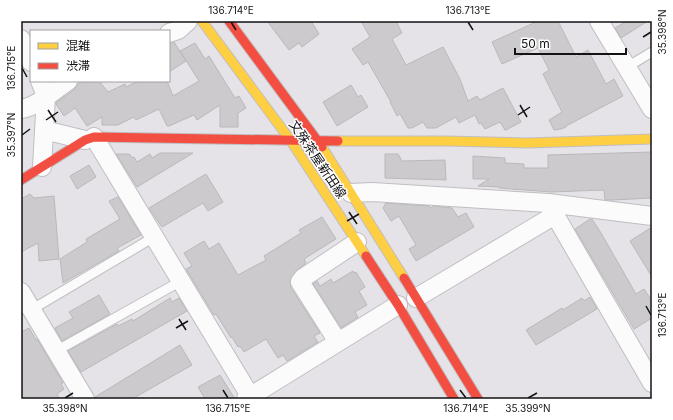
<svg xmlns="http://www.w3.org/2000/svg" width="673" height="420" font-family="Inter,'Noto Sans JP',sans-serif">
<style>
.building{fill:#cccacd;stroke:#bab8bb}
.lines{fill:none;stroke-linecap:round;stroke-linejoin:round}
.lane-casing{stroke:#c0bec1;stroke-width:11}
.street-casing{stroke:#c0bec1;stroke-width:20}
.slow-casing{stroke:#c0bec1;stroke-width:11}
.jam-casing{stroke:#c0bec1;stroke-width:11}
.lane{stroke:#fbfbfc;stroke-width:9}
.street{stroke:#fbfbfc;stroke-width:18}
.slow{stroke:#ffcf43;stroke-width:9}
.jam{stroke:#f24e42;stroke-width:9}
.ticks{fill:none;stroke:#131214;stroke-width:1.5}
.labels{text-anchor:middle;stroke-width:3;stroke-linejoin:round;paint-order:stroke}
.street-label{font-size:13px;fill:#131214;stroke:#fff}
.neatline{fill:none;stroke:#131214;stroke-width:1.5}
.ticks-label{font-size:10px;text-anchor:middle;fill:#131214}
</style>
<rect width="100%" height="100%" fill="#e6e3e8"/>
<path class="building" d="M 267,21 L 311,21 L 319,34 L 302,47 L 299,43 L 289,50 Z
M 361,21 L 396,21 L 402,33 L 392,39 L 406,65 L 443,47 L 460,79 L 468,101 L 477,96 L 480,100 L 503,88 L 521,122 L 506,130 L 505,130 L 500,122 L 485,129 L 481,123 L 479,124 L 475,115 L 459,123 L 456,117 L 436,128 L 427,128 L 423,122 L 412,128 L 408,128 L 400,114 L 397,116 L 390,102 L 391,102 L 368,62 L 363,65 L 352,49 L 370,37 Z
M 538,21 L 558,21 L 576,57 L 588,50 L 606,84 L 614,79 L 623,96 L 566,126 L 566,127 L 561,129 L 554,130 L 549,120 L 562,112 L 543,74 L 549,70 L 538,48 L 502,64 L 492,42 Z
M 627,21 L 648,21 L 621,38 L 615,28 Z
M 174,42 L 186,61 L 169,72 L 169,43 Z
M 195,43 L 205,59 L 209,56 L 235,98 L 239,96 L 246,108 L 238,113 L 238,127 L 220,127 L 220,105 L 197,120 L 194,115 L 169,126 L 167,126 L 159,109 L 136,120 L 134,117 L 118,125 L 102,125 L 102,117 L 87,126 L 75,108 L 64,116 L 56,104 L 56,103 L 74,90 L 78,84 L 83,81 L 99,81 L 108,92 L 125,84 L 126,87 L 138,81 L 167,81 L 173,96 L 199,81 L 180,51 Z
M 351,85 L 358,97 L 361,95 L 368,107 L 337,126 L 323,102 Z
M 652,152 L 652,198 L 612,200 L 605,200 L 604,190 L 551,192 L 499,188 L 499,187 L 478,186 L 489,179 L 473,179 L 473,156 L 505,158 L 505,163 L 524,164 L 524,168 L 548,168 L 548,155 Z
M 160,153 L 193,153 L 137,187 L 116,154 L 129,154 L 133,158 L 134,157 L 137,162 L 150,154 L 152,158 Z
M 385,154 L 398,154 L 402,161 L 445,160 L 446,180 L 385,178 Z
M 89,165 L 96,177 L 77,189 L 70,176 Z
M 206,174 L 223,202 L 208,211 L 203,203 L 162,227 L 149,208 Z
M 30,194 L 34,198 L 54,196 L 59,259 L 39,261 L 38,243 L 21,252 L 21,199 Z
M 118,197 L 141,235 L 117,248 L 119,251 L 63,283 L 60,259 L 87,242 L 86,239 L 120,219 L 109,201 Z
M 386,203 L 429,206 L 431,208 L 434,206 L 452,208 L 458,217 L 466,213 L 474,227 L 416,261 L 409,249 L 416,245 L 399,216 L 391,221 L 383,208 Z
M 322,217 L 336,239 L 304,259 L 306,263 L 295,272 L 290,282 L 291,288 L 320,333 L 314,336 L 318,342 L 287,361 L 283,355 L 278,358 L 266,339 L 244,352 L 240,346 L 238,347 L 232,337 L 231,338 L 216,314 L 214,315 L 186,269 L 192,266 L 184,253 L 204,241 L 209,249 L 219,243 L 238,275 L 266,260 L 264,256 L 301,233 L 299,230 Z
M 590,219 L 592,219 L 601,233 L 636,294 L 644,289 L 652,301 L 652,318 L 634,329 L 575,229 Z
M 652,227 L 652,277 L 630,241 Z
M 353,271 L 354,273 L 356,272 L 365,287 L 359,291 L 367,305 L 355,312 L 358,317 L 341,328 L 313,284 L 317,281 L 320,286 L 331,279 L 333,283 Z
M 99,295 L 110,314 L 62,341 L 55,328 L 73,318 L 69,312 Z
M 590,297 L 597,309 L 536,345 L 526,330 L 562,308 L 563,310 L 582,298 L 584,301 Z
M 170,298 L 172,302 L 179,298 L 187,311 L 81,372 L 68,351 L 117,324 L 118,326 L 132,319 L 133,321 Z
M 29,328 L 36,340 L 37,339 L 63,383 L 61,384 L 64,389 L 57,394 L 60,399 L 21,399 L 21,332 Z
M 180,345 L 192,365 L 132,399 L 95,399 L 95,397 Z
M 220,375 L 235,399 L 205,399 L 198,387 Z"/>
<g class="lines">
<g class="lane-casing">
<path id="lane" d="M 627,67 L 652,52
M 31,310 L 154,237
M 56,351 L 181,281"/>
</g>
<g class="street-casing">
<path id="street" d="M 599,21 L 652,109
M 169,33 L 178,30 L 188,21
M 21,39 L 31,62
M 40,81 L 46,96 L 42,167
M 21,109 C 37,107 54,90 68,81
M 44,130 L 85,140
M 94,137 L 252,399
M 351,193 L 372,192 L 548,203 L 652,216
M 548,203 L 652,383
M 21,292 L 85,399
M 416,298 L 555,215
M 338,342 L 300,282 L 303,278 L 357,242
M 246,399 L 398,305"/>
</g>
<g class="slow-casing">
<path id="slow" d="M 202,21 L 291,141 L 366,256
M 338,141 L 447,141 L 527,143 L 652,139
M 322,147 L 404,278"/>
</g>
<g class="jam-casing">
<path id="jam" d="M 229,21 L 322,147
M 21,180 L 85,140 L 94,137 L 338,141
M 366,256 L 398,305 L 454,399
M 404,278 L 478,399"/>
</g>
<use href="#lane" class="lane"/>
<use href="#street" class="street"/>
<use href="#slow" class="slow"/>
<use href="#jam" class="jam"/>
</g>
<path class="ticks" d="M 231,22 L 236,30M 468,22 L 473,30M 643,37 L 651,32M 22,68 L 27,77M 520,105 L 527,117M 48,110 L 56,122M 518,115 L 530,107M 46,120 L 58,112M 22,135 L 30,129M 349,212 L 357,224M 347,221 L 359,214M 646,306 L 651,315M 179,319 L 186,330M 176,328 L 188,321M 223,390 L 228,398M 460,390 L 466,398M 65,398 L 73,393M 528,398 L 537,393"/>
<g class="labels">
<g class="street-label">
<text transform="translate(318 159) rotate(56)" y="5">文殊茶屋新田線</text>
</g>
</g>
<rect width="673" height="420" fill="none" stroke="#ffffff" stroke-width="44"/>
<rect x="30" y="30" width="140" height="52" fill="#ffffff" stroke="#a1a0a1"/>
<rect x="38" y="43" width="20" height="6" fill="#ffcf43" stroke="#a1a0a1"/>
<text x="66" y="50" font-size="12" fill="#131214">混雑</text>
<rect x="38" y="63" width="20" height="6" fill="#f24e42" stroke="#a1a0a1"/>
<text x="66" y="70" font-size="12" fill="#131214">渋滞</text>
<path d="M515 48v6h111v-6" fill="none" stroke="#131214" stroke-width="2"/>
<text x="521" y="48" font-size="12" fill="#131214" stroke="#ffffff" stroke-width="3" paint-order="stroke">50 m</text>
<rect x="22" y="22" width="629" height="376" class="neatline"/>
<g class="ticks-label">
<text x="231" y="14">136.714°E</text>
<text x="468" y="14">136.713°E</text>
<text transform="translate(662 32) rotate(-90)" y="4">35.398°N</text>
<text transform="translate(11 68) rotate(-90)" y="4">136.715°E</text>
<text transform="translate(11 135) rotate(-90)" y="4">35.397°N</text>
<text transform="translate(662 315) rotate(-90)" y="4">136.713°E</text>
<text x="65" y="412">35.398°N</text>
<text x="228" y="412">136.715°E</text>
<text x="466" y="412">136.714°E</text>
<text x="528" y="412">35.399°N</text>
</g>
</svg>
